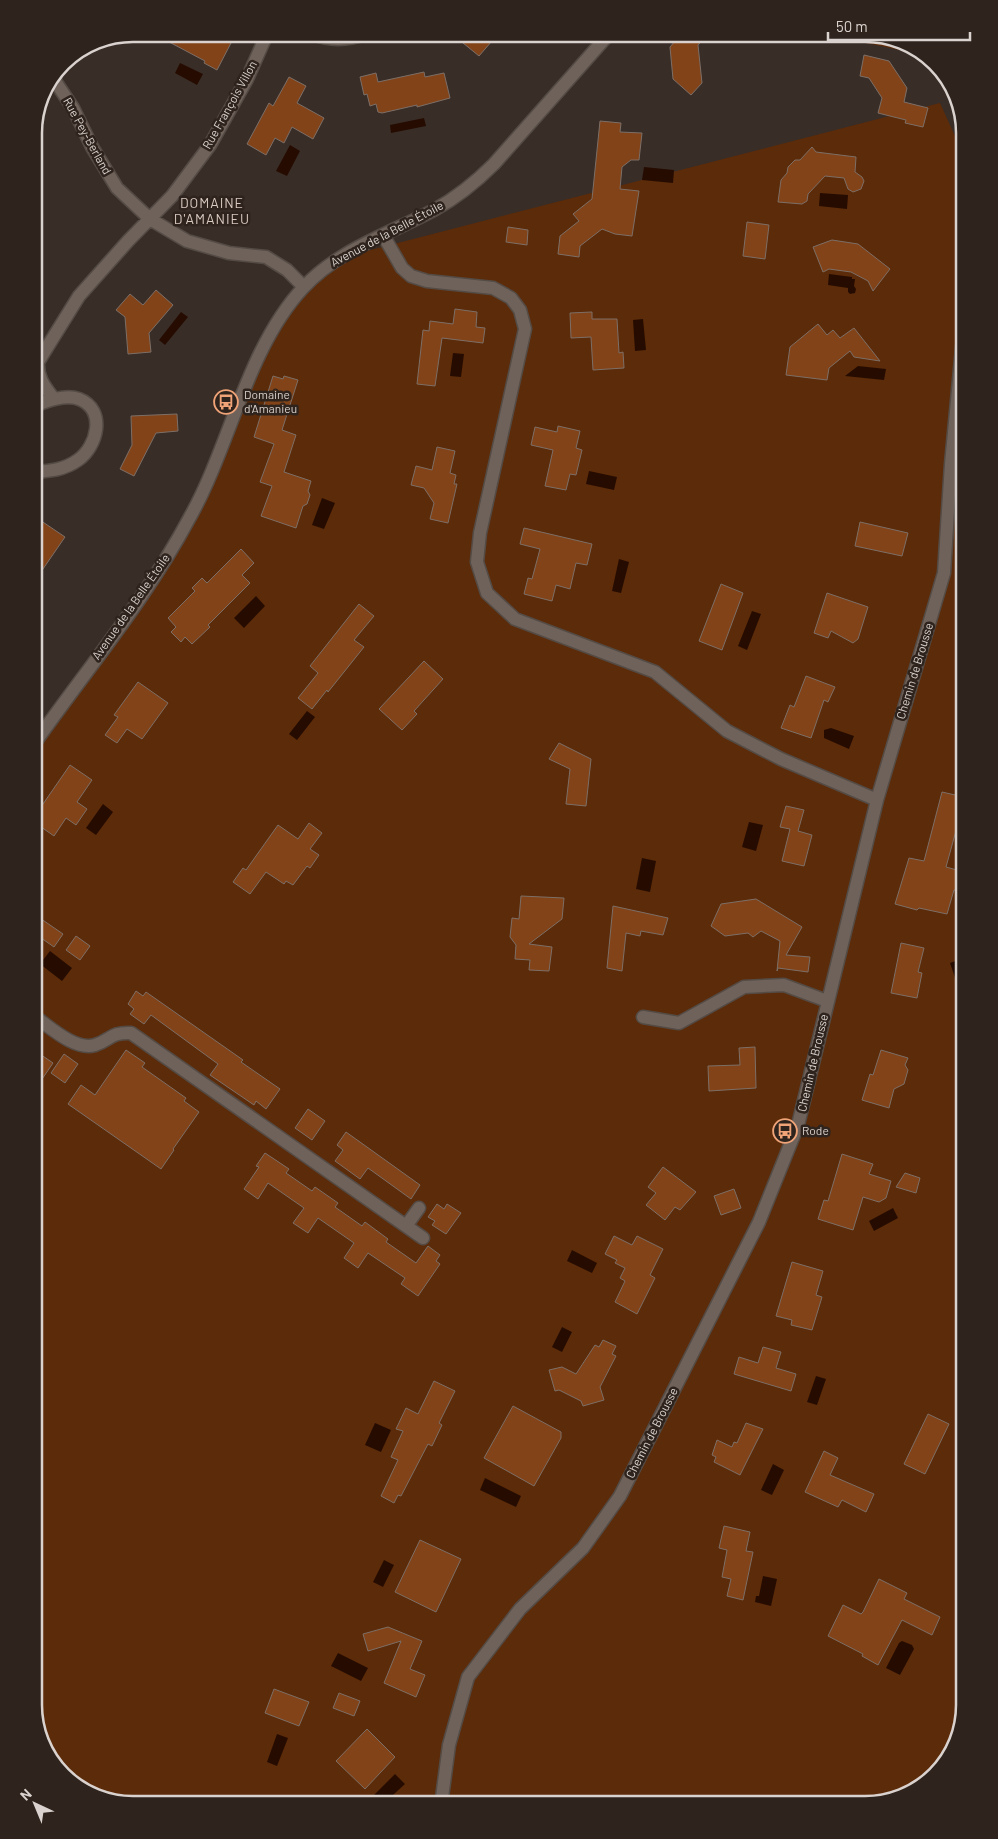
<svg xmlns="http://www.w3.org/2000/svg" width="998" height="1839" font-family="Barlow,sans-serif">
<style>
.green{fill:#5c2b09}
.water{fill:#260c00}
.building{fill:#834319;stroke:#7c6f67}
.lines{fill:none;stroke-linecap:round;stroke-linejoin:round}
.street-casing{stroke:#544b45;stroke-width:15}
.street{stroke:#6f625b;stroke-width:12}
.labels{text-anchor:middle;stroke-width:5;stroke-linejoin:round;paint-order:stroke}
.street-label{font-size:12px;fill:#dad2ce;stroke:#2f241d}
.poi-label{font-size:12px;fill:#dad2ce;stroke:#2f241d;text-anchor:start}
.neighbourhood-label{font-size:14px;letter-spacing:1px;fill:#d9cac2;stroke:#2f241d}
.rim{fill:none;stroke:#dad2ce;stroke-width:2.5}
</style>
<rect width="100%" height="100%" fill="#392d27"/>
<path class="green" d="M 824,34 L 871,34 L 920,51 L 923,55 Z
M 940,103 L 964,156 L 964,1705 L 948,1761 L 903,1798 L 864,1805 L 128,1805 L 78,1788 L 41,1744 L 34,1705 L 34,744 L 157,574 L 290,303 L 336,259 Z"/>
<path class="water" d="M 180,63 L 203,74 L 197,85 L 175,73 Z
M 424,118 L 426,126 L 391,133 L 390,125 Z
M 290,145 L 300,151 L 287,176 L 276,171 Z
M 644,167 L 674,170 L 673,183 L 642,180 Z
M 820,193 L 848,195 L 847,209 L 819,206 Z
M 829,274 L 852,277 L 852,279 L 855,279 L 854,286 L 856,289 L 855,293 L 850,294 L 848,292 L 848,288 L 828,285 Z
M 181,312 L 188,317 L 165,345 L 159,340 Z
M 643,319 L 646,350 L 635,351 L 633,320 Z
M 453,353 L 464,354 L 461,377 L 450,376 Z
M 858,366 L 886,369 L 884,380 L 845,376 Z
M 589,471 L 617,477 L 614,490 L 586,484 Z
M 322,498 L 335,503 L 324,529 L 312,525 Z
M 619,559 L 629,562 L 621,593 L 612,591 Z
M 256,596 L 265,606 L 244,628 L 234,618 Z
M 752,611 L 761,614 L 747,650 L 738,646 Z
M 307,711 L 315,717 L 297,740 L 289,734 Z
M 831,728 L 854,736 L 849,749 L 824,738 L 824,730 Z
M 103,804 L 113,812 L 96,835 L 86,828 Z
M 749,822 L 763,825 L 756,851 L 742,847 Z
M 642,858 L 656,861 L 650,892 L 636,889 Z
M 50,951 L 72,968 L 62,981 L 40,964 Z
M 964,958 L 964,994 L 961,995 L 950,963 Z
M 893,1208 L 898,1218 L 874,1231 L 869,1221 Z
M 572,1250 L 597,1263 L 592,1273 L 567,1261 Z
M 562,1327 L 572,1332 L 562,1352 L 552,1347 Z
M 816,1376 L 826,1379 L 817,1405 L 807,1402 Z
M 375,1423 L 391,1430 L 381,1452 L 365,1445 Z
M 773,1464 L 784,1470 L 772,1495 L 761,1490 Z
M 485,1478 L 521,1496 L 516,1507 L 480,1490 Z
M 384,1560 L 394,1565 L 383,1587 L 373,1582 Z
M 763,1576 L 777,1579 L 771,1606 L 755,1602 L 756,1596 L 759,1596 Z
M 902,1641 L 912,1645 L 914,1649 L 900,1675 L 886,1668 L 899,1643 Z
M 338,1653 L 368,1668 L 361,1681 L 331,1666 Z
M 277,1734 L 288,1738 L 277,1766 L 267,1762 Z
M 395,1774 L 405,1784 L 382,1805 L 373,1796 Z"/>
<path class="building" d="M 154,34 L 212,34 L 231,43 L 217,70 L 204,63 L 205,61 Z
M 452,34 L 498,34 L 479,56 Z
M 681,34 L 708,34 L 698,45 L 702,83 L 691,95 L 673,79 L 670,47 Z
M 864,55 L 889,61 L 907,88 L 904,102 L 928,108 L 923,127 L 905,123 L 906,120 L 878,113 L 882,98 L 869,78 L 860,76 Z
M 424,72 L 425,77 L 444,73 L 450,98 L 417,107 L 417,105 L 382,113 L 378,112 L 376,104 L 370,106 L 367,94 L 364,95 L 360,77 L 376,73 L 378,82 Z
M 289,77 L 306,86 L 297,103 L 324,118 L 313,139 L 292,127 L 284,143 L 275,138 L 266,155 L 247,144 L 269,103 L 273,106 Z
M 600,121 L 621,123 L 620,132 L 642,133 L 639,160 L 631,160 L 622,167 L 620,189 L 639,191 L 632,236 L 615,234 L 602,229 L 580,246 L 579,257 L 558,254 L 560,236 L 579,221 L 573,214 L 592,199 Z
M 812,147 L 816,152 L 856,157 L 855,172 L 862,177 L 864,181 L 861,189 L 853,192 L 848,189 L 844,178 L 825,176 L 808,194 L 807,201 L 802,204 L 778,202 L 781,180 L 787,173 L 788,167 L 795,160 L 800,160 Z
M 747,222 L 769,225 L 765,259 L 743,256 Z
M 508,227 L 528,230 L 527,245 L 506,242 Z
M 832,240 L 858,244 L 890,269 L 873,291 L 868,281 L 851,272 L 829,269 L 823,272 L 813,247 Z
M 156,290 L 173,305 L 149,333 L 151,352 L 128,354 L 125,317 L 116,310 L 130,294 L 143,305 Z
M 455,309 L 477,312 L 476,327 L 485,328 L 483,343 L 442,338 L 435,386 L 417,384 L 423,330 L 429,331 L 430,321 L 453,324 Z
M 592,312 L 592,319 L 617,319 L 619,353 L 623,352 L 624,368 L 593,370 L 591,337 L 571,338 L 570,313 Z
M 818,324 L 827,335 L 833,330 L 840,338 L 854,328 L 880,361 L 854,357 L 850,351 L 829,368 L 827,380 L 786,375 L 790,347 Z
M 273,376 L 283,379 L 284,376 L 298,380 L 282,430 L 296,435 L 284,472 L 311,481 L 308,491 L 310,495 L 307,504 L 303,506 L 296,528 L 261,516 L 272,486 L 260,482 L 274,444 L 254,437 Z
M 177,414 L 178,431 L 156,433 L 134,476 L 120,469 L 132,445 L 131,416 Z
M 558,426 L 580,431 L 576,448 L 582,450 L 576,475 L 570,474 L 566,490 L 545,486 L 553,450 L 531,445 L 535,427 L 557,432 Z
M 437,447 L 455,451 L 450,473 L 456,475 L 454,484 L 457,484 L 448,523 L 430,519 L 434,503 L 424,488 L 411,485 L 416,466 L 432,470 Z
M 34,516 L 65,537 L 34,582 Z
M 860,522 L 908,533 L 902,556 L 855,546 Z
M 524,528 L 592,544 L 587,565 L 576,563 L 570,589 L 556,585 L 552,601 L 524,594 L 528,578 L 532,579 L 540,549 L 520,544 Z
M 241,549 L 254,563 L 242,575 L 250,583 L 208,625 L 210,627 L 192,644 L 185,637 L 181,642 L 171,632 L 176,627 L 168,618 L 195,591 L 192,588 L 202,578 L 207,583 Z
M 721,584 L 743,593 L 722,650 L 699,641 Z
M 827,593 L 868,607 L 858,639 L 853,643 L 831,631 L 828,638 L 814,633 Z
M 359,604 L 374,616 L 354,640 L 364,647 L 328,692 L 327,690 L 312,709 L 298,698 L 318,673 L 310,666 Z
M 424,661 L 443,679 L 414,711 L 417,714 L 402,730 L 379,709 Z
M 806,676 L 835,687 L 828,702 L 824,700 L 811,738 L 781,728 L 790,705 L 794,707 Z
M 138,682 L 168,703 L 142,739 L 127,729 L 117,743 L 105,735 L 118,717 L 114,715 Z
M 559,743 L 591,759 L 586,806 L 566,804 L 570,769 L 549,759 Z
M 70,765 L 92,780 L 77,802 L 87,809 L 76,825 L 66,818 L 54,836 L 34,822 L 34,817 Z
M 942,792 L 964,797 L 964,816 L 962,823 L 957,827 L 946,867 L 964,872 L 960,891 L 954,890 L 947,914 L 919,908 L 917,910 L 895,904 L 909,858 L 924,861 Z
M 786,806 L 804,810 L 798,831 L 812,835 L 804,866 L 782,861 L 790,829 L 780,827 Z
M 309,823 L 322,833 L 310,849 L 319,855 L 310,868 L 307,866 L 293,885 L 286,881 L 284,884 L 266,872 L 250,894 L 233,882 L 243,868 L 246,870 L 278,825 L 298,839 Z
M 521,896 L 564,898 L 562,919 L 529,944 L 552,947 L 549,971 L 529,970 L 530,960 L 515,959 L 516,945 L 510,937 L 512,918 L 519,919 Z
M 756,899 L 802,927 L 786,955 L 810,957 L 808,972 L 778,968 L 777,971 L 780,941 L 761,931 L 753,937 L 748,933 L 725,936 L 711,926 L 721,904 Z
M 613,906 L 668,918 L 663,935 L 641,931 L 640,936 L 626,933 L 622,971 L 607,968 Z
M 34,914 L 63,934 L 54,947 L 34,933 Z
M 76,936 L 90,946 L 80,960 L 66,950 Z
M 901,943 L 924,948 L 918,972 L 922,973 L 917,998 L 891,993 Z
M 136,991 L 143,996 L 146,992 L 243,1060 L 241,1062 L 280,1089 L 266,1109 L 256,1101 L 254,1105 L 210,1075 L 218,1064 L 151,1015 L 144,1024 L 130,1014 L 134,1009 L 128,1004 Z
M 755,1047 L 756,1088 L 709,1091 L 708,1066 L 740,1065 L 739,1048 Z
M 34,1050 L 53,1063 L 34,1091 Z
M 126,1050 L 145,1063 L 142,1067 L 186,1098 L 184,1101 L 199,1112 L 173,1149 L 174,1150 L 161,1169 L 68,1104 L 81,1085 L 95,1095 Z
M 881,1050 L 908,1058 L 905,1065 L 908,1070 L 904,1084 L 894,1089 L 889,1108 L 862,1100 L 870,1074 L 873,1075 Z
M 64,1054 L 78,1064 L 65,1083 L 51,1073 Z
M 308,1109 L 325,1121 L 312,1140 L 295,1128 Z
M 346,1132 L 420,1185 L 411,1199 L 368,1168 L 360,1179 L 335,1161 L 343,1150 L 337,1145 Z
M 265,1153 L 289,1169 L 286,1173 L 312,1191 L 315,1187 L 338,1203 L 335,1207 L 362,1226 L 365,1222 L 388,1239 L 386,1242 L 416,1263 L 428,1246 L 440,1255 L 436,1261 L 440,1264 L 418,1296 L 401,1284 L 405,1278 L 368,1253 L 358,1268 L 344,1258 L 354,1243 L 318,1218 L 308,1233 L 293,1223 L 304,1208 L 268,1183 L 258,1199 L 244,1189 L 259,1167 L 256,1166 Z
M 842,1154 L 873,1164 L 869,1174 L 891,1181 L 886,1198 L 879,1202 L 863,1197 L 853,1230 L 818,1219 L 824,1200 L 828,1201 Z
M 663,1167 L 696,1192 L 680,1210 L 675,1207 L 665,1220 L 646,1205 L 656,1193 L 648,1187 Z
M 905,1173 L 920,1178 L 916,1193 L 896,1187 Z
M 734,1189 L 741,1208 L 721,1215 L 714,1196 Z
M 437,1204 L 444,1209 L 447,1204 L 461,1213 L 446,1234 L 432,1225 L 435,1221 L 428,1217 Z
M 614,1236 L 632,1245 L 637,1236 L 663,1249 L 650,1275 L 655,1278 L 637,1314 L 615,1302 L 625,1281 L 620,1278 L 625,1268 L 615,1263 L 617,1260 L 605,1254 Z
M 792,1262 L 823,1271 L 816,1295 L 822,1297 L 812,1330 L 791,1325 L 792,1320 L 776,1316 Z
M 603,1340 L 616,1346 L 612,1354 L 616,1356 L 600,1387 L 604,1400 L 583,1406 L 581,1401 L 559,1390 L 555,1391 L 549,1370 L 562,1367 L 576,1374 L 595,1345 L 599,1347 Z
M 763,1347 L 781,1352 L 776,1368 L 796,1374 L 791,1391 L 734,1374 L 739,1357 L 758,1363 Z
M 434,1381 L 455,1391 L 439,1423 L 442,1425 L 432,1446 L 428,1444 L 401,1496 L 398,1495 L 394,1503 L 381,1496 L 398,1460 L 391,1457 L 403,1431 L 396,1429 L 406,1408 L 418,1414 Z
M 513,1406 L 561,1432 L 561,1438 L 534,1486 L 484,1458 Z
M 928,1414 L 949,1424 L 925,1474 L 904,1464 Z
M 746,1423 L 763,1429 L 740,1475 L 714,1462 L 716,1457 L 712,1455 L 717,1440 L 732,1447 L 734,1442 L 737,1443 Z
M 824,1451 L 838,1458 L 830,1475 L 874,1494 L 866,1512 L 842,1500 L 838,1507 L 805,1492 Z
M 724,1526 L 750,1532 L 746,1551 L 753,1552 L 743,1600 L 727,1596 L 731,1579 L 722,1577 L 727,1550 L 719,1548 Z
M 420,1540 L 461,1559 L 436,1612 L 395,1592 Z
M 879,1579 L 907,1593 L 904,1599 L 940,1617 L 932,1635 L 902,1620 L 878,1665 L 862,1656 L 863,1654 L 828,1636 L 843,1605 L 861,1614 L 863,1612 Z
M 388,1627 L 422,1641 L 410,1669 L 425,1675 L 416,1697 L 384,1683 L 401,1641 L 368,1651 L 363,1634 Z
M 274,1689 L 309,1702 L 299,1726 L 265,1713 Z
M 339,1693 L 360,1701 L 354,1716 L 333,1708 Z
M 367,1729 L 395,1757 L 365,1789 L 336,1761 Z"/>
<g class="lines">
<g class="street-casing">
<path id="street" d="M 313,34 C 330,41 348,40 366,34
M 53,78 L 73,108 L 92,147 L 117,188 L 150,219 L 187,241 L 229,253 L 266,257 L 287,270 L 304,287
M 383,235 L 402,268 L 411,276 L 427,281 L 493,288 L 511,298 L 520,310 L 525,329 L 480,533 L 477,562 L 487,593 L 515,619 L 655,672 L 727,731 L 781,759 L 877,800
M 54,399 C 45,387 37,378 38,362 L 79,296 L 128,241 L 172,196 L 210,145 L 247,79 L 267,34
M 34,472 C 50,471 64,470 78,460 C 97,447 107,410 79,399 C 65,394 47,401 34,406
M 34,744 C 87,669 147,598 190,517 C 230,446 247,348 303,288 C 338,250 389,234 434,210 C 456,198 476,182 494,164 L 609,34
M 34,1016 C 50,1027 75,1051 95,1045 C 111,1040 110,1032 131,1033 L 423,1238
M 643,1017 L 679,1023 L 744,987 L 784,985 L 827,1001
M 406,1226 L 419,1208
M 441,1805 L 449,1745 L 468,1677 L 520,1609 L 583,1548 L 620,1496 L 759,1222 L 798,1125 L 877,800 L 944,573 L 951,464 L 964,327"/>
</g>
<use href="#street" class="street"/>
</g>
<defs>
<g id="bus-ring" transform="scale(1.25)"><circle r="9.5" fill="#2f241d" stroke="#efa377" stroke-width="1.5"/><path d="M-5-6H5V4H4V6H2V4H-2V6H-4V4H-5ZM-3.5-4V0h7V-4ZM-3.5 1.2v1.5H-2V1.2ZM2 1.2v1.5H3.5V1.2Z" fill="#efa377"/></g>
</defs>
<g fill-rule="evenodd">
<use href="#bus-ring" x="226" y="402"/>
<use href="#bus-ring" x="785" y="1131"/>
</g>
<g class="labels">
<g class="street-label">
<text transform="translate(230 105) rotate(-61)" y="4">Rue François Villon</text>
<text transform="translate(87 136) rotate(61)" y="4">Rue Pey-Berland</text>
<text transform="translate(387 234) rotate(-28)" y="4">Avenue de la Belle Étoile</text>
<text transform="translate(131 607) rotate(-55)" y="4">Avenue de la Belle Étoile</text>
<text transform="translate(915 671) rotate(-73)" y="4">Chemin de Brousse</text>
<text transform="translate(813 1063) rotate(-77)" y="4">Chemin de Brousse</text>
<text transform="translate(652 1433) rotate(-63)" y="4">Chemin de Brousse</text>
</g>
<g class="poi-label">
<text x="244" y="399">Domaine<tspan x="244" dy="14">d'Amanieu</tspan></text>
<text x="802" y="1135">Rode</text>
</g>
<g class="neighbourhood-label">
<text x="212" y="208">DOMAINE<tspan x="212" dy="16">D'AMANIEU</tspan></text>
</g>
</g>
<path d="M0 0H998V1839H0ZM133 42H865A91 91 0 0 1 956 133V1705A91 91 0 0 1 865 1796H133A91 91 0 0 1 42 1705V133A91 91 0 0 1 133 42Z" fill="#2f241d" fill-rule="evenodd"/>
<path class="rim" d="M133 42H865A91 91 0 0 1 956 133V1705A91 91 0 0 1 865 1796H133A91 91 0 0 1 42 1705V133A91 91 0 0 1 133 42Z"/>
<g transform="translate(35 1804) rotate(316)" stroke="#2f241d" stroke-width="4" paint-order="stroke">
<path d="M0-4L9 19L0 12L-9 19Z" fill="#dad2ce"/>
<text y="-8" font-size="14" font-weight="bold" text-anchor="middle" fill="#dad2ce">N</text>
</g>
<path d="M828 32v8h142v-8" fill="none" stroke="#dad2ce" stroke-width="2.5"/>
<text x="836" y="32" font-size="15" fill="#dad2ce" stroke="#2f241d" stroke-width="4" paint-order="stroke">50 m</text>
</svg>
